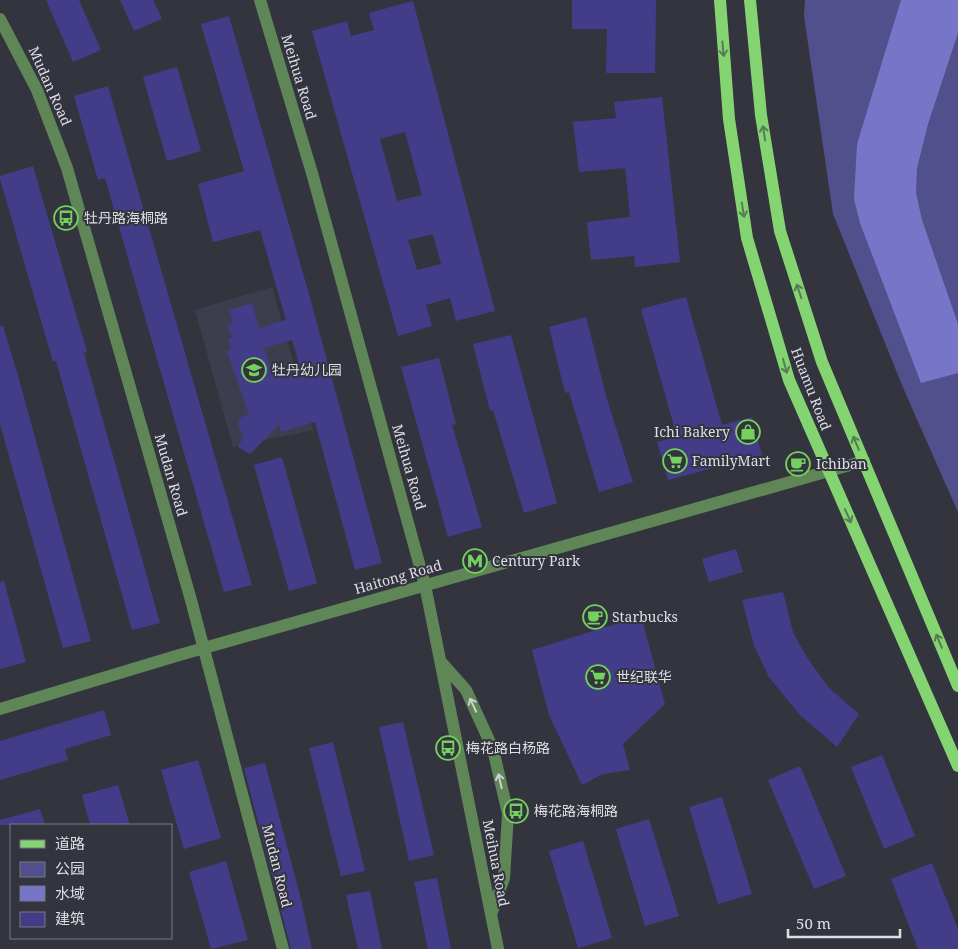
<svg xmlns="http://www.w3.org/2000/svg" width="958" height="949" font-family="'Noto Serif','Noto Sans SC',serif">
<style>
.built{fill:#3d3d4e}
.green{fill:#52508c}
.water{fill:#7775c7}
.building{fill:#433d89;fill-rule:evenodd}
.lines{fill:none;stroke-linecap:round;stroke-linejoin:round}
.minor{stroke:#5f8657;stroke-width:12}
.major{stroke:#84d572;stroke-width:12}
.oneway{stroke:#587c56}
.oneway2{stroke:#cbd1d0}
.labels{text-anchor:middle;stroke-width:4;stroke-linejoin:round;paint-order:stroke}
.street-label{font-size:14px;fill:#dedee5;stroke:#34343f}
.poi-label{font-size:14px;fill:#dedee5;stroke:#34343f;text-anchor:start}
</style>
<rect width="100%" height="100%" fill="#34343f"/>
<path class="built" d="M 272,287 L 313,430 L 233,447 L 195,310 Z"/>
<path class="green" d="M 805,0 L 958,0 L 958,512 L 904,390 L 833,214 L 804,16 Z"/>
<path class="water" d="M 901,0 L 958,0 L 958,33 L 928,124 L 917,168 L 916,193 L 922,220 L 958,324 L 958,373 L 921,383 L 860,223 L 854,199 L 857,144 Z"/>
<path class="building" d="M 46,0 L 79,0 L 101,50 L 73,62 Z
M 120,0 L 153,0 L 162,19 L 134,31 Z
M 572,0 L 656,0 L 655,73 L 606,73 L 607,29 L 572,29 Z
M 413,1 L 495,311 L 456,321 L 450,298 L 426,305 L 432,326 L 398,336 L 312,31 L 347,21 L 351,36 L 374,30 L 369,13 ZM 405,132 L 422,195 L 397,201 L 380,139 ZM 433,234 L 441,264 L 417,270 L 408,240 Z
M 229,16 L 309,294 L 382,563 L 355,570 L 315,422 L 281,432 L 279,425 L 250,454 L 238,447 L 243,438 L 238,424 L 241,417 L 249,415 L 227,351 L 231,349 L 228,339 L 232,338 L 228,325 L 233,324 L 229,310 L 252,303 L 259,328 L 286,320 L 260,230 L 213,242 L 198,184 L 244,171 L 201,24 ZM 292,340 L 299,364 L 272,372 L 264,348 Z
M 177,67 L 201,151 L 167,161 L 143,77 Z
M 108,86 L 252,585 L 224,592 L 105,178 L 98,180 L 74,96 Z
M 662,97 L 680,262 L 635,267 L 634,256 L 591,260 L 587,222 L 630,217 L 625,168 L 579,172 L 573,122 L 616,118 L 614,102 Z
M 33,166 L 87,352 L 84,353 L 160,623 L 132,630 L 56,361 L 53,362 L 0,179 L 0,176 Z
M 686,297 L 722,425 L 752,417 L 762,455 L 668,480 L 657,442 L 677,437 L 641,309 Z
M 586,317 L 607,399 L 633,482 L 599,492 L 569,392 L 565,393 L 549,327 Z
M 0,326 L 3,326 L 17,372 L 91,641 L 63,648 L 0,424 Z
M 511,335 L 557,503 L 524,513 L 493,410 L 490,411 L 473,344 Z
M 439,358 L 456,424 L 452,425 L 482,527 L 448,537 L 401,367 Z
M 282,457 L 317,583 L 289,591 L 254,465 Z
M 736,549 L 743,572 L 709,582 L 702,559 Z
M 4,581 L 26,662 L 0,669 L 0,582 Z
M 783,592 L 793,632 L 806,656 L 829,688 L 859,714 L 837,747 L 799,714 L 769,677 L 754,646 L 742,600 Z
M 641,616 L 665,704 L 623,744 L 630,770 L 603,774 L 582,785 L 549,715 L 532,650 Z
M 104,710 L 111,735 L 65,749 L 68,760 L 0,780 L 0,741 Z
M 403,722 L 434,855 L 409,861 L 379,727 Z
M 333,742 L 365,871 L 341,876 L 309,748 Z
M 882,755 L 915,836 L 884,849 L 851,767 Z
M 198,760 L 221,838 L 184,849 L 161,770 Z
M 265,763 L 300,895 L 312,949 L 291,949 L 244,768 Z
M 800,766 L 846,876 L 814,889 L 768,780 Z
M 118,785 L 130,825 L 90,825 L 82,795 Z
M 722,797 L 752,894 L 718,904 L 689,807 Z
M 40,809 L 45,825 L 0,825 L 0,820 Z
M 649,819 L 679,916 L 645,926 L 616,829 Z
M 583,841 L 612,938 L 578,948 L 549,851 Z
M 226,861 L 248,940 L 211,949 L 189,872 Z
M 932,863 L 958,929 L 958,949 L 918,949 L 891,879 Z
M 437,878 L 451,949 L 428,949 L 414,882 Z
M 370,891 L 382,949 L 358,949 L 346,895 Z"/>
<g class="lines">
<path class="minor" d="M 260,0 L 312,173 L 425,585 L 498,949
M 0,19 L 37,90 L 67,168 L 191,600 L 283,949
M 442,663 L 466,690 L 493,749 L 508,814 L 504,878 L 492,912
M 0,709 L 176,656 L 864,461"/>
<path class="major" d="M 720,0 L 729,119 L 747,238 L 789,380 L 958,766
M 750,0 L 761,115 L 780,231 L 822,362 L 958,686"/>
</g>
<defs><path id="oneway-shaft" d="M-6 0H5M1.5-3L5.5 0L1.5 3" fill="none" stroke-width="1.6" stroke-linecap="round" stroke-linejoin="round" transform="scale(1.25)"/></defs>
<g class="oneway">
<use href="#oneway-shaft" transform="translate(723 49) rotate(85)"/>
<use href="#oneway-shaft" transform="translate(764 133) rotate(-99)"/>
<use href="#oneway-shaft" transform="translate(743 210) rotate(81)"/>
<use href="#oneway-shaft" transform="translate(799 291) rotate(-108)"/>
<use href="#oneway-shaft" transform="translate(785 366) rotate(74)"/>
<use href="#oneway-shaft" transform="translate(856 443) rotate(-113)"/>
<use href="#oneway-shaft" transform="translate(848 516) rotate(66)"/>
<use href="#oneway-shaft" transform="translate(939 641) rotate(-113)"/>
</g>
<g class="oneway2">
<use href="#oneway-shaft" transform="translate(473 705) rotate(-115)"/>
<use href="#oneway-shaft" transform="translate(500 781) rotate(-103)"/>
</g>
<defs>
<g id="bus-ring" transform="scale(1.25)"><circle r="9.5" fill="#34343f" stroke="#73d25d" stroke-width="1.5"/><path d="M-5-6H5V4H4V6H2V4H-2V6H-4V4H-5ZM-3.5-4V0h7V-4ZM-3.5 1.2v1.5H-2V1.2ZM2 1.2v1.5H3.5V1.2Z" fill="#73d25d"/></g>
<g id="school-ring" transform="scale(1.25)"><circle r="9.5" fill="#34343f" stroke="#73d25d" stroke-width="1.5"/><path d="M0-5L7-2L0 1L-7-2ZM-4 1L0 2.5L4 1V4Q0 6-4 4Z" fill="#73d25d"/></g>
<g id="shop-ring" transform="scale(1.25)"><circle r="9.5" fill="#34343f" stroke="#73d25d" stroke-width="1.5"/><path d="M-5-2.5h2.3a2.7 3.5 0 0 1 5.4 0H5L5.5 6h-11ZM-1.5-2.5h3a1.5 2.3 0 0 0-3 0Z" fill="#73d25d"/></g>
<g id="supermarket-ring" transform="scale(1.25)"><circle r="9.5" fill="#34343f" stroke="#73d25d" stroke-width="1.5"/><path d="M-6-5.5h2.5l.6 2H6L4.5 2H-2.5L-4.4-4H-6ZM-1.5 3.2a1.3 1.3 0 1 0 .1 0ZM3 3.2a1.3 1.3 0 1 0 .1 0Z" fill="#73d25d"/></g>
<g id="cafe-ring" transform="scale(1.25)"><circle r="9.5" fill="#34343f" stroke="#73d25d" stroke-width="1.5"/><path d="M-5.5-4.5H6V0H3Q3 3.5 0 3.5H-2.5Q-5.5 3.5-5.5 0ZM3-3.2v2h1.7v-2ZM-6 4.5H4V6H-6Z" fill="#73d25d"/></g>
<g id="metro-ring" transform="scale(1.25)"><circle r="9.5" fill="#34343f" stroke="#73d25d" stroke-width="1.5"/><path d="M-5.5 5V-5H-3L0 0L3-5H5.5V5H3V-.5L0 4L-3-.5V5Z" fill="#73d25d"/></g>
</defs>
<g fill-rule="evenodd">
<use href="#bus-ring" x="66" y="218"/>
<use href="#school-ring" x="254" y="370"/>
<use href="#shop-ring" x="748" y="432"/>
<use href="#supermarket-ring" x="675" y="461"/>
<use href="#cafe-ring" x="798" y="464"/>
<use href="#metro-ring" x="475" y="561"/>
<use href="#cafe-ring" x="595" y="617"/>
<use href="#supermarket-ring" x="598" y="677"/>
<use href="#bus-ring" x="448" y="748"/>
<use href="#bus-ring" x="516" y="811"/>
</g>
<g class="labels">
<g class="street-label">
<text transform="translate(299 77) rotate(73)" y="5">Meihua Road</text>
<text transform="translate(50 86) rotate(66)" y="5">Mudan Road</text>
<text transform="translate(811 389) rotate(69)" y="5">Huamu Road</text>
<text transform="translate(409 467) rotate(74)" y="5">Meihua Road</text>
<text transform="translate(171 475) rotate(74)" y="5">Mudan Road</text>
<text transform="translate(398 577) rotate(-16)" y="5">Haitong Road</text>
<text transform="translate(496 863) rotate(79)" y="5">Meihua Road</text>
<text transform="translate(277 866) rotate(76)" y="5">Mudan Road</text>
</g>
<g class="poi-label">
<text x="84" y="223">牡丹路海桐路</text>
<text x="272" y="375">牡丹幼儿园</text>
<text x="730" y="437" text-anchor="end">Ichi Bakery</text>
<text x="692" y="466">FamilyMart</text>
<text x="816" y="469">Ichiban</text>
<text x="492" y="566">Century Park</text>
<text x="612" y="622">Starbucks</text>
<text x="616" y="682">世纪联华</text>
<text x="466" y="753">梅花路白杨路</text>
<text x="534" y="816">梅花路海桐路</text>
</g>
</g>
<rect x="10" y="824" width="162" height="115" fill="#34343f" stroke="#787881"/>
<rect x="20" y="840" width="25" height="8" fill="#84d572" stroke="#787881"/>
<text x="55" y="849" font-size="15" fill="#dedee5">道路</text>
<rect x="20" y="862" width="25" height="15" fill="#52508c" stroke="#787881"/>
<text x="55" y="874" font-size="15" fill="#dedee5">公园</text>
<rect x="20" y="886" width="25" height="15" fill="#7775c7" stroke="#787881"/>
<text x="55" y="899" font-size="15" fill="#dedee5">水域</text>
<rect x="20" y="912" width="25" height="15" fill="#433d89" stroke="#787881"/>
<text x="55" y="924" font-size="15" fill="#dedee5">建筑</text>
<path d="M788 929v8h112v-8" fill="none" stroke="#dedee5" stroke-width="2.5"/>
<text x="796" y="929" font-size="15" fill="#dedee5" stroke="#34343f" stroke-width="4" paint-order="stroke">50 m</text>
</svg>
